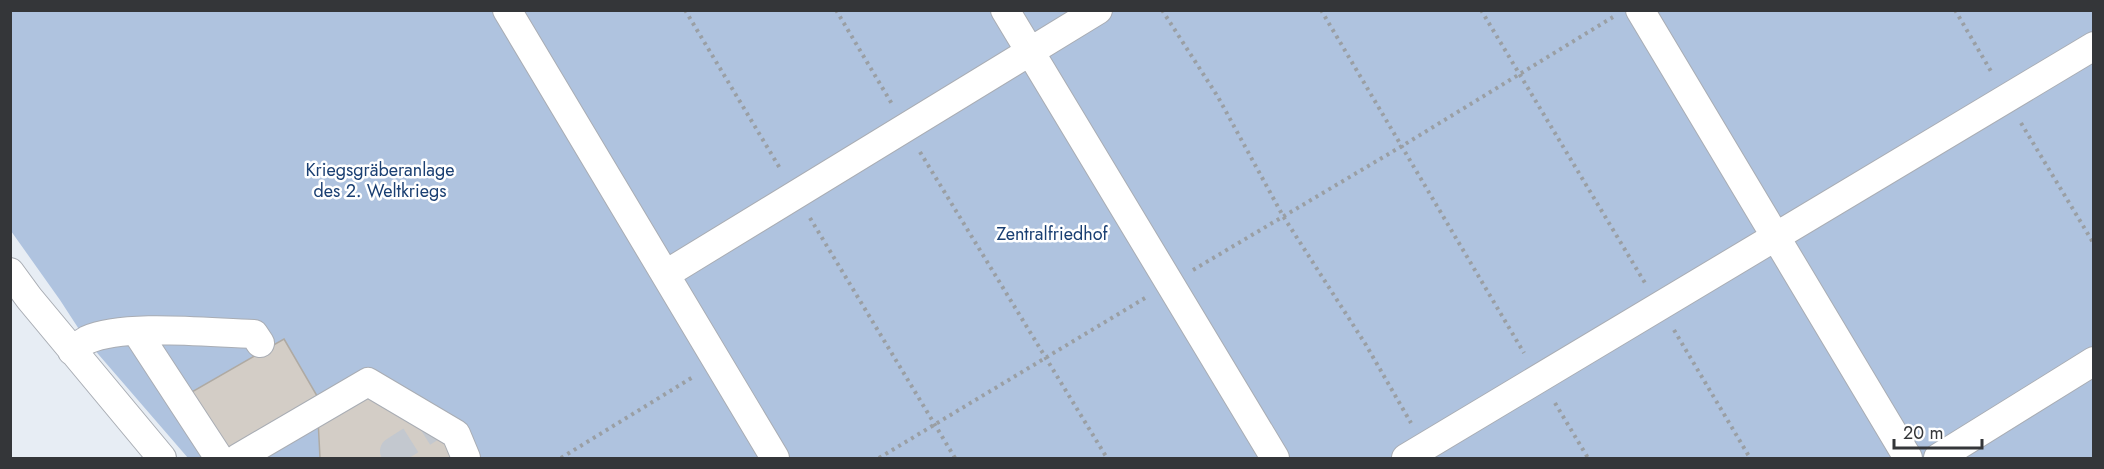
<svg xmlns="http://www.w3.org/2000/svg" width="2104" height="469" font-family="Jost,sans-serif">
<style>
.green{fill:#afc3df}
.building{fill:#d3cdc6;stroke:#afaaa3;stroke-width:1.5}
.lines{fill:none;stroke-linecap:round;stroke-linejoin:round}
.minor-tunnel{stroke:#c3c8cf;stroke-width:28;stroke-dasharray:28 14;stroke-linecap:butt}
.minor-casing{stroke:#a9adb4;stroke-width:30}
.path{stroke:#9a9fa4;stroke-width:4;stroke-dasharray:3 4.5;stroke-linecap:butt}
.minor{stroke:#fff;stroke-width:28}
.labels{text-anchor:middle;stroke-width:5;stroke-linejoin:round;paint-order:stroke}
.park-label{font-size:18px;fill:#1a3f72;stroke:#fff}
</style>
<rect width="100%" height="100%" fill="#e7edf4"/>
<path class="green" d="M 10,11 L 2093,11 L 2093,458 L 188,458 L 86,340 L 60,300 L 11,231 Z"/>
<path class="building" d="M 284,339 L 320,401 L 226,456 L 190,393 Z
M 367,388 L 432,427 L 457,458 L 320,458 L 318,419 Z"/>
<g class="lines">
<path class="minor-tunnel" d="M 398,458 L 394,451 L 432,427"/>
<g class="minor-casing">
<path id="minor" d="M 507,10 L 775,458
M 1005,10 L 1275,458
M 1640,10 L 1908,458
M 10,272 L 29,298 L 162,458
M 666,274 L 1098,10
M 136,331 L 219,458
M 72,351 C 76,347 82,343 87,340 C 125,323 211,333 254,334 L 260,343
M 238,458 L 368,382 L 456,434 L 466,458
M 1406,458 L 2094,46
M 1938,458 L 2094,361"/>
</g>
<path class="path" d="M 685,10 L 781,170
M 836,10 L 892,104
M 1162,10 L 1218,97 L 1283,216 L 1366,345 L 1411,423
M 1321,10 L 1524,353
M 1481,10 L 1645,283
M 1955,10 L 1992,73
M 2021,123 L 2094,244
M 920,152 L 1107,458
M 810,218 L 955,458
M 1193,270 L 1402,146 L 1613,17
M 1674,330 L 1750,458
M 1555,403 L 1588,458
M 561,458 L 693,377
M 879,458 L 1145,298"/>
<use href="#minor" class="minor"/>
</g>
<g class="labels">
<g class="park-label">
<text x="380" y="176">Kriegsgräberanlage<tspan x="380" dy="21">des 2. Weltkriegs</tspan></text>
<text x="1052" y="240">Zentralfriedhof</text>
</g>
</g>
<rect width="2104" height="469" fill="none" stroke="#343639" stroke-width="24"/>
<path d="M1894 439v9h88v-9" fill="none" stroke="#343639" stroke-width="3"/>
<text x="1903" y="439" font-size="18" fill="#343639" stroke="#ffffff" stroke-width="4.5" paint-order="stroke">20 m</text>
</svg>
